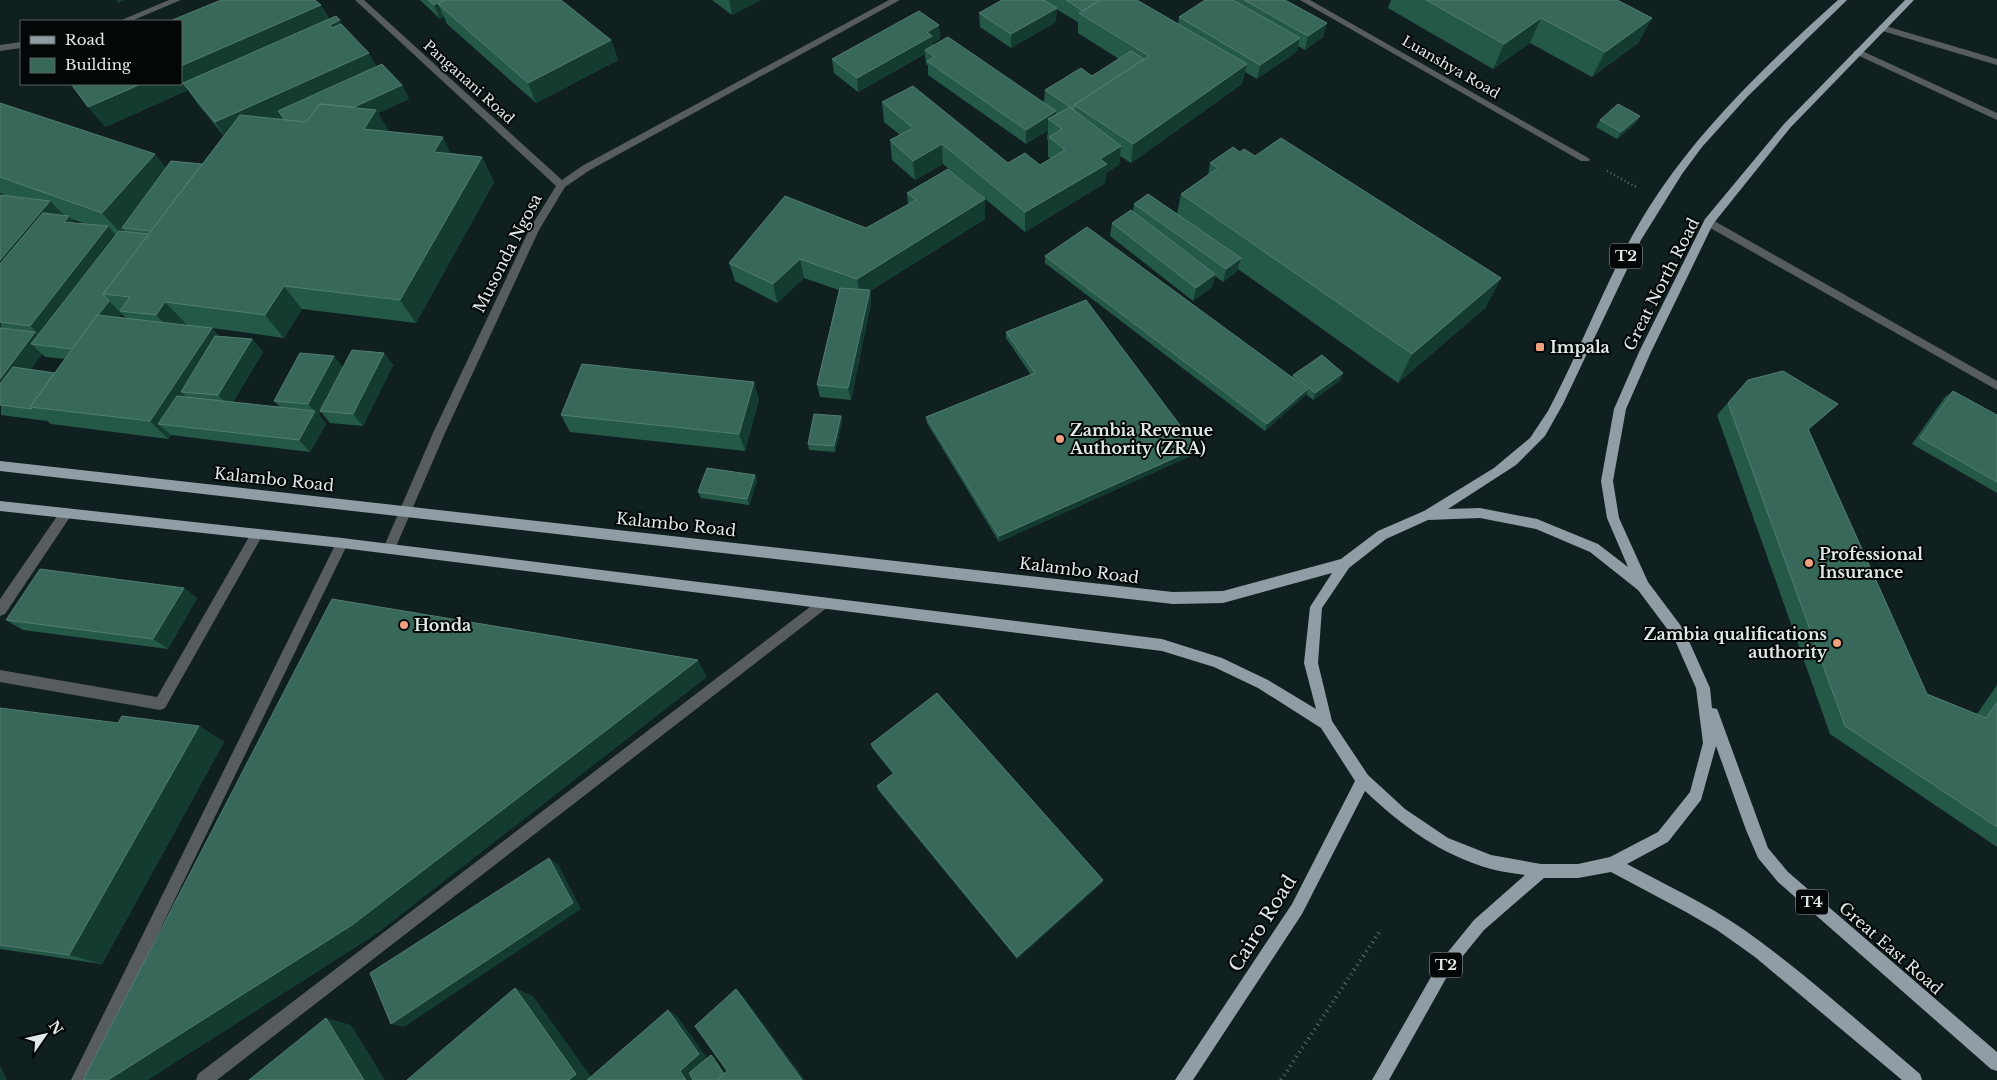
<svg xmlns="http://www.w3.org/2000/svg" width="1997" height="1080" font-family="'Libre Baskerville',serif">
<style>
.lines{fill:none;stroke-linecap:round;stroke-linejoin:round}
.path-far1{stroke:#616e6e;stroke-width:2.5;stroke-dasharray:1 3;stroke-linecap:butt}
.path{stroke:#616e6e;stroke-width:4;stroke-dasharray:1 4.5;stroke-linecap:butt}
.lane{fill:#565c5f;fill-rule:evenodd}
.street{fill:#565c5f;fill-rule:evenodd}
.primary{fill:#919da4;fill-rule:evenodd}
.wall{fill:#245948;fill-rule:evenodd}
.shaded-wall{fill:#143b30}
.building{fill:#386859;stroke:#537c70}
.poi-dot{fill:#f1a17c;stroke:#030708;stroke-width:2}
.labels{text-anchor:middle;stroke-width:4;stroke-linejoin:round;paint-order:stroke}
.far-street-label{font-size:14px;fill:#e0e9e9;stroke:#030708}
.shield{fill:#030708;stroke:#9ea5a6;stroke-width:1}
.shield-label{font-size:15px;font-weight:bold;fill:#e0e9e9}
.street-label{font-size:16px;fill:#e0e9e9;stroke:#030708}
.poi-label{font-size:16px;font-weight:bold;fill:#e0e9e9;stroke:#030708;text-anchor:start}
.near-street-label{font-size:19px;fill:#e0e9e9;stroke:#030708}
</style>
<rect width="100%" height="100%" fill="#101f1f"/>
<g class="lines">
<path class="path-far1" d="M 1607,171 L 1636,187"/>
<path class="path" d="M 1281,1080 L 1380,931"/>
<path class="lane" d="M 169,0 L 181,0 L 131,21 L 119,21 Z
M 1882,25 L 1997,59 L 1997,65 L 1879,30 L 1879,26 Z
M 21,42 L 21,48 L 0,51 L 0,45 Z
M 1858,49 L 1997,113 L 1997,120 L 1855,54 L 1853,52 Z
M 66,508 L 70,509 L 72,513 L 70,517 L 5,614 L 0,616 L 0,599 L 62,509 Z
M 257,529 L 261,530 L 263,534 L 261,538 L 165,708 L 160,710 L 0,682 L 0,670 L 157,697 L 253,530 Z
M 342,538 L 346,539 L 348,543 L 87,1080 L 71,1080 L 338,539 Z
M 823,597 L 828,599 L 829,603 L 828,607 L 217,1080 L 196,1080 L 198,1074 Z"/>
<path class="street" d="M 355,0 L 364,0 L 562,180 L 582,166 L 889,0 L 900,0 L 590,170 L 565,187 L 539,230 L 445,433 L 395,549 L 393,553 L 389,554 L 385,553 L 383,549 L 433,433 L 529,230 L 556,186 Z
M 1300,0 L 1310,0 L 1590,159 L 1589,161 L 1581,161 Z
M 1709,218 L 1997,381 L 1997,390 L 1705,225 L 1704,222 L 1705,219 Z"/>
<path class="primary" d="M 1838,0 L 1847,0 L 1748,96 L 1702,147 L 1682,174 L 1641,240 L 1563,404 L 1545,436 L 1516,465 L 1448,509 L 1480,508 L 1537,519 L 1598,544 L 1628,567 L 1607,518 L 1601,481 L 1614,409 L 1639,352 L 1705,219 L 1784,124 L 1905,0 L 1914,0 L 1790,128 L 1713,224 L 1651,352 L 1626,409 L 1613,481 L 1619,518 L 1648,582 L 1684,630 L 1710,688 L 1712,708 L 1717,709 L 1719,714 L 1768,848 L 1788,872 L 1997,1052 L 1997,1071 L 1991,1069 L 1778,882 L 1758,858 L 1746,830 L 1716,746 L 1701,800 L 1668,842 L 1627,864 C 1666,885 1707,904 1743,929 C 1805,973 1862,1025 1920,1074 L 1922,1080 L 1902,1080 L 1755,957 L 1717,930 L 1686,912 L 1611,872 L 1578,878 L 1544,878 L 1484,930 L 1449,973 L 1389,1080 L 1372,1080 L 1439,963 L 1474,920 L 1525,875 C 1514,873 1502,872 1491,869 C 1441,855 1402,826 1365,791 L 1302,914 L 1193,1080 L 1175,1080 L 1292,904 L 1355,781 L 1321,728 L 1258,688 L 1214,667 L 1162,651 L 342,548 L 0,511 L 0,501 L 342,538 L 1162,639 L 1222,658 L 1268,680 L 1316,709 L 1304,663 L 1310,607 L 1332,573 L 1223,603 L 1173,604 L 0,471 L 0,461 L 1173,592 L 1223,591 L 1341,559 L 1378,531 L 1424,511 L 1494,468 L 1530,438 L 1548,411 C 1582,347 1606,279 1643,217 C 1694,133 1765,66 1838,0 ZM 1480,518 L 1536,529 L 1590,552 L 1638,590 L 1674,638 L 1696,688 L 1703,743 L 1690,792 L 1658,832 L 1610,857 L 1578,864 L 1541,864 L 1491,855 L 1448,838 L 1405,809 L 1368,775 L 1332,721 L 1318,663 L 1322,608 L 1349,568 L 1386,539 L 1428,520 Z"/>
</g>
<path class="wall" d="M 420,0 L 561,0 L 611,40 L 618,60 L 536,103 L 447,24 L 444,17 L 440,19 Z
M 712,0 L 761,0 L 732,15 Z
M 1002,0 L 1098,0 L 1178,24 L 1179,17 L 1205,0 L 1285,0 L 1327,23 L 1323,37 L 1305,50 L 1298,46 L 1296,52 L 1257,79 L 1245,72 L 1242,84 L 1131,163 L 1120,156 L 1119,165 L 1106,173 L 1105,183 L 1025,232 L 943,164 L 915,180 L 892,160 L 890,140 L 900,135 L 884,122 L 882,102 L 1008,163 L 1040,165 L 1051,159 L 1048,157 L 1048,140 L 1047,139 L 1048,130 L 1026,144 L 928,75 L 928,65 L 926,64 L 925,54 L 858,92 L 834,73 L 832,59 L 939,25 L 940,39 L 932,43 L 933,45 L 1044,103 L 1045,90 L 1092,76 L 1119,59 L 1078,33 L 1078,22 L 1056,9 L 1056,22 L 1011,48 L 980,27 L 979,13 Z
M 1391,0 L 1617,0 L 1652,18 L 1638,43 L 1592,77 L 1530,43 L 1493,69 L 1388,8 Z
M 321,5 L 329,19 L 342,25 L 376,66 L 402,85 L 409,99 L 378,113 L 389,132 L 451,153 L 482,157 L 494,182 L 416,323 L 302,309 L 284,338 L 212,328 L 219,336 L 252,339 L 263,352 L 233,402 L 280,407 L 274,401 L 334,356 L 343,368 L 384,353 L 393,365 L 363,426 L 330,423 L 321,412 L 319,415 L 326,424 L 310,452 L 171,435 L 168,439 L 51,424 L 47,421 L 1,415 L 0,195 L 6,196 L 0,193 L 0,103 L 166,168 L 202,164 L 224,136 L 197,103 L 188,90 L 105,127 ZM 71,219 L 86,224 L 75,223 ZM 122,314 L 125,317 L 128,318 L 119,317 ZM 42,354 L 45,357 L 65,359 L 55,373 L 31,369 Z
M 1640,116 L 1636,123 L 1617,139 L 1596,127 L 1600,120 Z
M 1240,152 L 1255,156 L 1501,278 L 1485,308 L 1398,383 L 1238,269 L 1237,271 L 1223,282 L 1215,276 L 1212,287 L 1193,301 L 1110,236 L 1112,223 L 1133,211 L 1134,204 L 1177,214 L 1181,194 L 1208,175 L 1210,163 Z
M 907,193 L 985,219 L 870,291 L 871,303 L 851,400 L 820,397 L 817,385 L 839,290 L 804,278 L 777,303 L 735,281 L 729,263 L 866,228 L 908,205 Z
M 1045,256 L 1292,377 L 1293,375 L 1341,380 L 1313,400 L 1306,394 L 1265,431 L 1045,263 Z
M 1006,332 L 1195,454 L 999,542 L 927,423 L 926,417 L 1031,375 L 1006,338 Z
M 1748,380 L 1838,404 L 1809,430 L 1927,694 L 1977,714 L 1997,685 L 1997,847 L 1830,734 L 1717,415 Z
M 1953,391 L 1997,415 L 1997,493 L 1912,444 L 1945,397 Z
M 759,399 L 745,451 L 570,432 L 561,415 Z
M 841,416 L 842,422 L 835,452 L 809,450 L 808,444 Z
M 755,475 L 757,481 L 749,505 L 701,498 L 698,492 Z
M 184,588 L 197,598 L 168,649 L 23,630 L 6,620 Z
M 0,708 L 118,723 L 199,726 L 224,742 L 102,964 L 0,949 Z
M 871,744 L 1103,880 L 1102,883 L 1017,959 L 878,790 L 877,786 L 893,774 L 872,748 Z"/>
<path class="shaded-wall" d="M 116,0 L 125,0 L 118,3 Z
M 445,0 L 438,4 L 444,17 L 440,19 L 434,5 Z
M 730,0 L 761,0 L 732,15 L 729,1 Z
M 321,5 L 331,24 L 340,20 L 351,40 L 341,45 L 183,83 L 188,90 L 105,127 L 88,107 L 141,84 L 181,84 L 181,66 Z
M 1057,8 L 1056,22 L 1011,48 L 1011,34 Z
M 1541,18 L 1530,43 L 1493,69 L 1504,44 Z
M 1652,18 L 1638,43 L 1592,77 L 1605,52 Z
M 1327,23 L 1323,37 L 1305,50 L 1308,36 Z
M 939,25 L 940,39 L 932,43 L 933,50 L 925,50 L 925,54 L 858,92 L 857,78 L 927,32 Z
M 1300,38 L 1296,52 L 1257,79 L 1260,65 Z
M 611,40 L 618,60 L 536,103 L 528,83 Z
M 369,53 L 380,73 L 278,111 L 282,118 L 229,142 L 215,122 Z
M 1247,64 L 1242,84 L 1131,163 L 1133,144 Z
M 402,85 L 409,99 L 378,113 L 390,134 L 378,153 L 340,114 Z
M 1056,111 L 1056,125 L 1048,119 L 1048,130 L 1026,144 L 1026,130 Z
M 1640,116 L 1636,123 L 1617,139 L 1621,132 Z
M 443,137 L 455,162 L 434,152 Z
M 942,144 L 943,164 L 915,180 L 913,161 Z
M 1121,146 L 1119,165 L 1106,173 L 1105,183 L 1025,232 L 1025,212 L 1100,159 Z
M 155,154 L 175,178 L 122,228 L 127,233 L 124,237 L 102,213 Z
M 482,157 L 494,182 L 416,323 L 400,300 Z
M 985,199 L 985,219 L 870,291 L 871,303 L 851,400 L 848,388 L 860,297 L 857,279 Z
M 50,201 L 67,218 L 69,216 L 87,235 L 0,304 L 0,260 Z
M 108,226 L 125,245 L 50,344 L 30,326 Z
M 1241,258 L 1237,271 L 1223,282 L 1226,269 Z
M 800,259 L 804,278 L 777,303 L 773,284 Z
M 1215,274 L 1212,287 L 1193,301 L 1196,288 Z
M 1501,278 L 1485,308 L 1398,383 L 1412,354 Z
M 284,286 L 302,309 L 284,338 L 265,315 Z
M 109,301 L 122,314 L 86,362 L 73,349 Z
M 165,302 L 187,325 L 178,338 L 156,315 Z
M 212,328 L 228,346 L 181,392 L 192,402 L 158,424 L 171,435 L 168,439 L 150,421 Z
M 35,332 L 49,345 L 31,344 L 42,354 L 4,405 L 0,405 L 0,379 Z
M 252,339 L 263,352 L 230,407 L 218,395 Z
M 384,353 L 393,365 L 363,426 L 353,414 Z
M 334,356 L 343,369 L 320,411 L 321,412 L 319,415 L 326,424 L 310,452 L 299,440 L 315,412 L 308,404 Z
M 1343,373 L 1341,380 L 1313,400 L 1315,393 Z
M 754,382 L 759,399 L 745,451 L 739,434 Z
M 1308,389 L 1306,395 L 1265,431 L 1267,424 Z
M 1838,404 L 1825,416 L 1796,441 L 1808,429 Z
M 841,416 L 842,422 L 835,452 L 834,446 Z
M 1197,448 L 1195,454 L 999,542 L 999,536 Z
M 755,475 L 757,481 L 749,505 L 747,499 Z
M 184,588 L 197,598 L 168,649 L 153,639 Z
M 698,660 L 707,677 L 375,935 L 148,1080 L 108,1080 Z
M 199,726 L 224,742 L 102,964 L 69,955 Z
M 549,858 L 558,864 L 581,909 L 404,1027 L 391,1024 Z
M 1103,880 L 1102,883 L 1017,959 L 1017,957 Z
M 515,988 L 533,996 L 592,1078 L 590,1080 L 569,1080 Z
M 736,989 L 743,996 L 805,1080 L 802,1080 Z
M 668,1010 L 677,1016 L 708,1059 L 689,1075 L 693,1080 L 686,1080 L 680,1071 Z
M 326,1018 L 351,1025 L 385,1080 L 364,1080 Z
M 711,1055 L 714,1056 L 727,1076 L 723,1080 Z
M 0,1065 L 7,1080 L 0,1080 Z"/>
<path class="building" d="M 221,0 L 315,0 L 321,5 L 181,66 L 181,21 L 170,21 Z
M 428,0 L 445,0 L 434,5 Z
M 446,0 L 561,0 L 611,40 L 528,83 L 438,4 Z
M 1002,0 L 1044,0 L 1057,8 L 1011,34 L 979,13 Z
M 1066,0 L 1098,0 L 1099,1 L 1083,11 Z
M 1100,0 L 1137,0 L 1247,64 L 1133,144 L 1074,105 L 1149,56 L 1079,13 Z
M 1205,0 L 1233,0 L 1300,38 L 1260,65 L 1179,17 Z
M 1244,0 L 1285,0 L 1327,23 L 1308,36 Z
M 1426,0 L 1617,0 L 1652,18 L 1605,52 L 1541,18 L 1504,44 Z
M 919,11 L 939,25 L 927,32 L 932,36 L 857,78 L 832,59 Z
M 336,16 L 340,20 L 330,25 L 332,28 L 341,24 L 369,53 L 215,122 L 183,83 Z
M 948,37 L 1056,111 L 1026,130 L 927,61 L 935,57 L 925,50 Z
M 1131,51 L 1144,59 L 1074,105 L 1074,108 L 1073,109 L 1045,90 L 1081,68 L 1092,76 Z
M 382,64 L 402,85 L 354,107 L 320,104 L 306,122 L 286,120 L 278,111 Z
M 71,84 L 141,84 L 88,107 Z
M 913,86 L 1008,163 L 1025,153 L 1040,165 L 1065,150 L 1049,137 L 1062,129 L 1048,119 L 1070,107 L 1121,146 L 1100,159 L 1107,164 L 1025,212 L 942,144 L 913,161 L 890,140 L 913,128 L 882,102 Z
M 0,103 L 155,154 L 102,213 L 0,177 Z
M 320,104 L 376,110 L 364,129 L 443,137 L 434,152 L 482,157 L 400,300 L 284,286 L 265,315 L 165,302 L 156,315 L 120,311 L 130,297 L 103,294 L 240,115 L 306,122 Z
M 1618,104 L 1640,116 L 1621,132 L 1600,120 Z
M 1281,138 L 1501,278 L 1412,354 L 1181,194 L 1218,168 L 1210,163 L 1233,147 L 1240,152 L 1244,149 L 1255,156 Z
M 171,161 L 202,164 L 151,231 L 122,228 Z
M 948,169 L 985,199 L 857,279 L 800,259 L 773,284 L 729,263 L 785,196 L 866,228 L 916,200 L 907,193 Z
M 1148,194 L 1241,258 L 1226,269 L 1134,204 Z
M 0,195 L 50,201 L 0,260 Z
M 1131,210 L 1215,274 L 1196,288 L 1112,223 Z
M 43,213 L 69,216 L 64,222 L 108,226 L 30,326 L 0,322 L 0,264 Z
M 1087,227 L 1308,389 L 1267,424 L 1045,256 Z
M 119,231 L 149,234 L 103,294 L 109,301 L 98,315 L 97,315 L 72,349 L 31,344 Z
M 840,288 L 870,290 L 848,388 L 817,385 Z
M 1086,300 L 1197,448 L 999,536 L 926,417 L 1035,373 L 1006,332 Z
M 97,315 L 212,328 L 150,421 L 30,407 Z
M 0,328 L 35,332 L 0,379 Z
M 215,336 L 252,339 L 218,395 L 181,392 Z
M 352,350 L 384,353 L 353,414 L 320,411 Z
M 300,353 L 334,356 L 308,404 L 274,401 Z
M 1322,355 L 1343,373 L 1315,393 L 1293,375 Z
M 582,364 L 754,382 L 739,434 L 561,415 Z
M 13,367 L 55,373 L 30,407 L 32,409 L 0,405 L 0,384 Z
M 1783,371 L 1838,404 L 1808,429 L 1927,694 L 1986,718 L 1997,702 L 1997,827 L 1845,726 L 1728,403 L 1748,380 Z
M 1953,391 L 1997,415 L 1997,482 L 1920,438 Z
M 177,396 L 315,411 L 299,440 L 158,424 Z
M 814,414 L 841,416 L 834,446 L 808,444 Z
M 707,468 L 755,475 L 747,499 L 698,492 Z
M 40,569 L 184,588 L 153,639 L 6,620 Z
M 332,599 L 698,660 L 352,925 L 108,1080 L 83,1080 Z
M 937,693 L 1103,880 L 1017,957 L 877,786 L 894,773 L 871,744 Z
M 0,708 L 118,723 L 122,716 L 199,726 L 69,955 L 0,945 Z
M 549,858 L 573,903 L 391,1024 L 370,973 Z
M 515,988 L 576,1074 L 569,1080 L 407,1080 Z
M 736,989 L 802,1080 L 717,1080 L 727,1071 L 695,1026 Z
M 668,1010 L 699,1054 L 680,1071 L 686,1080 L 587,1080 Z
M 326,1018 L 364,1080 L 249,1080 Z
M 711,1055 L 724,1074 L 717,1080 L 693,1080 L 689,1073 Z"/>
<g class="poi-dot">
<rect x="1535" y="342" width="10" height="10" rx="2.5"/>
<circle cx="1060" cy="439" r="5"/>
<circle cx="1809" cy="563" r="5"/>
<circle cx="404" cy="625" r="5"/>
<circle cx="1837" cy="643" r="5"/>
</g>
<g class="labels">
<g class="far-street-label">
<text transform="translate(1451 67) rotate(30)" y="5">Luanshya Road</text>
<text transform="translate(469 82) rotate(42)" y="5">Panganani Road</text>
</g>
<g class="shield">
<rect x="1610" y="243.5" width="32" height="25" rx="4"/>
<rect x="1796" y="889.5" width="32" height="25" rx="4"/>
<rect x="1430" y="952.5" width="32" height="25" rx="4"/>
</g>
<g class="shield-label">
<text x="1626" y="261">T2</text>
<text x="1812" y="907">T4</text>
<text x="1446" y="970">T2</text>
</g>
<g class="street-label">
<text transform="translate(507 253) rotate(-63)" y="6">Musonda Ngosa</text>
<text transform="translate(1661 284) rotate(-63)" y="6">Great North Road</text>
<text transform="translate(274 479) rotate(6)" y="6">Kalambo Road</text>
<text transform="translate(676 524) rotate(6)" y="6">Kalambo Road</text>
<text transform="translate(1079 570) rotate(7)" y="6">Kalambo Road</text>
<text transform="translate(1891 948) rotate(41)" y="6">Great East Road</text>
</g>
<g class="poi-label">
<text x="1550" y="353">Impala</text>
<text x="1070" y="436">Zambia Revenue<tspan x="1070" dy="18">Authority (ZRA)</tspan></text>
<text x="1819" y="560">Professional<tspan x="1819" dy="18">Insurance</tspan></text>
<text x="414" y="631">Honda</text>
<text x="1827" y="640" text-anchor="end">Zambia qualifications<tspan x="1827" dy="18">authority</tspan></text>
</g>
<g class="near-street-label">
<text transform="translate(1262 923) rotate(-58)" y="7">Cairo Road</text>
</g>
</g>
<rect x="20" y="20" width="162" height="65" fill="#030708" stroke="#5b6162"/>
<rect x="30" y="36" width="25" height="8" fill="#919da4" stroke="#5b6162"/>
<text x="65" y="45" font-size="15" fill="#e0e9e9">Road</text>
<rect x="30" y="58" width="25" height="15" fill="#386859" stroke="#5b6162"/>
<text x="65" y="70" font-size="15" fill="#e0e9e9">Building</text>
<g transform="translate(45 1035) rotate(56)" stroke="#030708" stroke-width="4" paint-order="stroke">
<path d="M0-4L9 19L0 12L-9 19Z" fill="#e0e9e9"/>
<text y="-8" font-size="14" font-weight="bold" text-anchor="middle" fill="#e0e9e9">N</text>
</g>
</svg>
